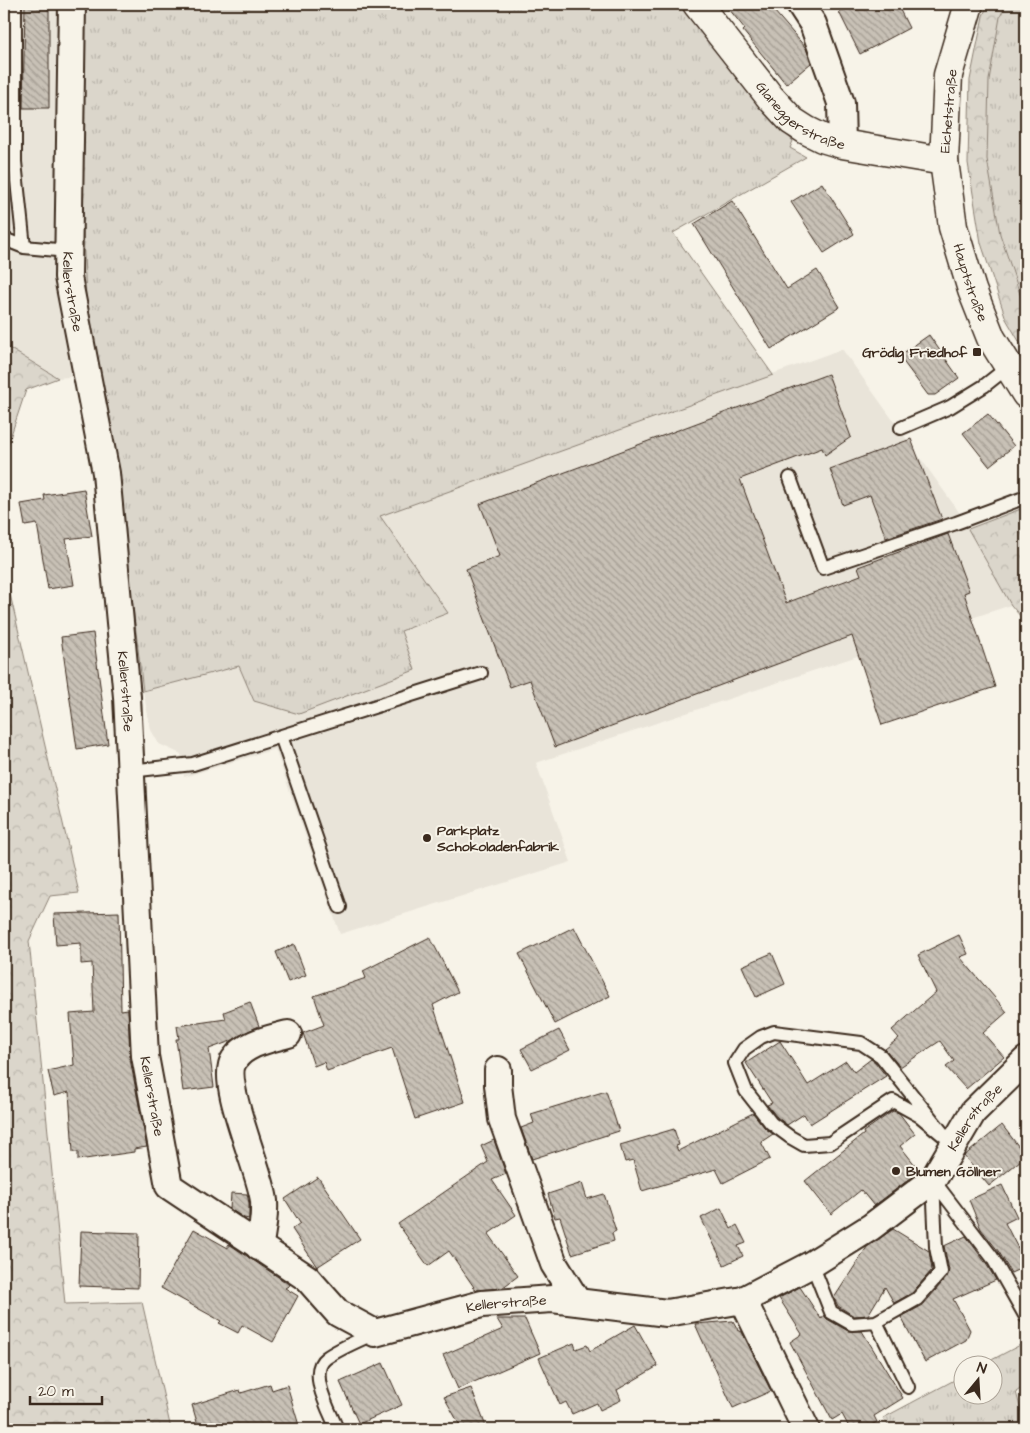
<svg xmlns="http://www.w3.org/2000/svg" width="1030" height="1433" font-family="'Architects Daughter',sans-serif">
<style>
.built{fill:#e9e4d9}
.grass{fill:url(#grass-tufts);stroke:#8b8074}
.forest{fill:url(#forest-crowns);stroke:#8b8074}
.building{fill:url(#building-back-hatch);stroke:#3b2a1e}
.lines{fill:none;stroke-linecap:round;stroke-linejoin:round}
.lane-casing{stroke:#3b2a1e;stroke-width:16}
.street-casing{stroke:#3b2a1e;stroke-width:30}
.secondary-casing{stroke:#3b2a1e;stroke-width:31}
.lane{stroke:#f7f3e8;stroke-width:12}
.street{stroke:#f7f3e8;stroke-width:26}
.secondary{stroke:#f7f3e8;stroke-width:28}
.poi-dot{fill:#3b2a1e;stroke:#f7f3e8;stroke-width:2}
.labels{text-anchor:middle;stroke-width:4;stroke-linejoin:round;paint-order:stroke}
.street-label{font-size:14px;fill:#3b2a1e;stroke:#f7f3e8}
.poi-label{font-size:14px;font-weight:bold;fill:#3b2a1e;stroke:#f7f3e8;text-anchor:start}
</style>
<defs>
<pattern id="grass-tufts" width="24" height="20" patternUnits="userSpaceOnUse" patternTransform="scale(1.25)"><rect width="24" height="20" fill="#dbd6cb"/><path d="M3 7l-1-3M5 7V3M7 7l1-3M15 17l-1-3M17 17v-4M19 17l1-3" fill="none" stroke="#bdb8ae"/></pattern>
<pattern id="forest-crowns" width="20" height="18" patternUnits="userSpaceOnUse" patternTransform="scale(1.25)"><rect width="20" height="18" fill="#dbd6cb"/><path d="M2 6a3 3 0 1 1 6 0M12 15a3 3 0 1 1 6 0" fill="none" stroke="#bdb8ae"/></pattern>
<pattern id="building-back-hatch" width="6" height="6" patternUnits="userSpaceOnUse" patternTransform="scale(1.25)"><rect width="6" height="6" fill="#c8c1b6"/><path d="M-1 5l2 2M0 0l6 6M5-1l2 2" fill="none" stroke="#a49d93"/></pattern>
</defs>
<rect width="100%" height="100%" fill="#f7f3e8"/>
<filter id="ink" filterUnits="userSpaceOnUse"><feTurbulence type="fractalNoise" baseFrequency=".02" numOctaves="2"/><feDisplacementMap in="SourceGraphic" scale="10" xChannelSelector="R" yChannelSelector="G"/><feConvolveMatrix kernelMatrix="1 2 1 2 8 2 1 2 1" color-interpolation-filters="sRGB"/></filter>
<g filter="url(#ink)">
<path class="built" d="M 4,4 L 81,4 L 99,374 L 58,378 L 4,345 Z
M 842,349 L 959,512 L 1011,605 L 536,763 L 571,862 L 340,934 L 275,749 L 184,777 L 181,754 L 159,744 L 151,730 L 143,691 L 239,666 L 254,701 L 414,670 L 401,631 L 447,613 L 380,516 Z"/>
<path class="grass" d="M 81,4 L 681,4 L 767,116 L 793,141 L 790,148 L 806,157 L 673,233 L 773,375 L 380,516 L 448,613 L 401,631 L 415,670 L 299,714 L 254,701 L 239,666 L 143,691 L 119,489 L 86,298 L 82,212 L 84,77 Z
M 1000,4 L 1026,4 L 1026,315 L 994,220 L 979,116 Z
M 1026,1342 L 1026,1385 L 1016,1392 L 1026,1429 L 891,1429 L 883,1418 L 962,1376 L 962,1396 L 992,1396 L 992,1366 L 982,1365 Z"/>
<path class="forest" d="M 988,4 L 1006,4 L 1000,17 L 989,80 L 987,159 L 1000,234 L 1026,312 L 1026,353 L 1006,319 L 981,243 L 968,163 L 970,80 L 983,16 Z
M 4,345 L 58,378 L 26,390 L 4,456 Z
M 1026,507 L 1026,623 L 1011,605 L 968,529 Z
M 4,568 L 79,893 L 50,896 L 29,941 L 65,1304 L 142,1302 L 171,1429 L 4,1429 Z"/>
<path class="building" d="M 25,4 L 49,4 L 49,108 L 23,108 Z
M 725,4 L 768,4 L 806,48 L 811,63 L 786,84 L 743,31 L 745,29 Z
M 855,4 L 897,4 L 909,28 L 860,54 L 839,12 Z
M 822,183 L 854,234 L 824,253 L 791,202 Z
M 732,201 L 787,289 L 817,270 L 840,307 L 771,349 L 694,224 Z
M 929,335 L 959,378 L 935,395 L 928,395 L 899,356 Z
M 828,374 L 851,437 L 825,455 L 822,448 L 740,479 L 786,603 L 861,575 L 858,567 L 948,534 L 969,591 L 964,593 L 995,687 L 882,725 L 852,636 L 555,747 L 530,680 L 510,687 L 466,569 L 500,556 L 480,504 Z
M 988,414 L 1014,446 L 989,466 L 963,433 Z
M 911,439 L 942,519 L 886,538 L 870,495 L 843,505 L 830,469 Z
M 84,489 L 92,536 L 66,539 L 74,585 L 48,589 L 37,524 L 25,526 L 21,504 L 45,500 L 44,495 Z
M 93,633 L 108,744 L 77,749 L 61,637 Z
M 119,912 L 121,1010 L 128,1009 L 130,1059 L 147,1147 L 134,1149 L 134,1152 L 78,1160 L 78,1152 L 73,1152 L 69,1092 L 54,1096 L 48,1071 L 74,1065 L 70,1014 L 94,1012 L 92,963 L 81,964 L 81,943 L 56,945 L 54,914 Z
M 574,927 L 610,996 L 555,1024 L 519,954 Z
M 959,935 L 968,954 L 960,957 L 1007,1012 L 983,1033 L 1004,1057 L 966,1089 L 946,1067 L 954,1061 L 940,1041 L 900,1067 L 885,1049 L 899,1038 L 892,1030 L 936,992 L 918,955 Z
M 430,937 L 458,992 L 433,1005 L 465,1102 L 415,1119 L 392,1048 L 327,1071 L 324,1062 L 314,1066 L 303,1033 L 324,1025 L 314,996 L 366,978 L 363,971 Z
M 294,944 L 306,975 L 288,982 L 276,952 Z
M 772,953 L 785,984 L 756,997 L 742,966 Z
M 250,1002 L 259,1026 L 244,1033 L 231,1041 L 209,1049 L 214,1087 L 183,1091 L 176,1039 L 179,1039 L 177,1026 L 226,1019 L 224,1012 Z
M 559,1030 L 570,1050 L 532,1069 L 521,1049 Z
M 780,1041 L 808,1085 L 846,1061 L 854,1072 L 871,1059 L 875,1062 L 886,1076 L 810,1124 L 804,1114 L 787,1125 L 777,1117 L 767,1105 L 772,1103 L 746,1063 Z
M 606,1091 L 619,1131 L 532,1159 L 521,1128 L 534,1123 L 531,1114 Z
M 893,1111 L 899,1113 L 915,1134 L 900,1146 L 920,1171 L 874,1206 L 861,1190 L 831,1214 L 805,1181 L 864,1134 L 863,1132 Z
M 753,1113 L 765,1128 L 773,1134 L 761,1142 L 770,1159 L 723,1183 L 716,1169 L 642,1191 L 633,1160 L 625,1162 L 620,1145 L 674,1129 L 679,1145 L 676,1146 L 678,1151 Z
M 1002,1125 L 1026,1156 L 989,1186 L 964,1156 Z
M 494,1140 L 506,1174 L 492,1180 L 516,1215 L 488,1234 L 518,1276 L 502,1288 L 476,1290 L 449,1251 L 428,1266 L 398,1224 L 488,1162 L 481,1146 Z
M 318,1177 L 360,1239 L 317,1267 L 292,1229 L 300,1223 L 285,1199 Z
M 582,1183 L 587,1199 L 604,1194 L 616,1231 L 612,1233 L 614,1241 L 572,1254 L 560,1217 L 555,1218 L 548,1194 Z
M 1002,1185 L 1017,1217 L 1005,1223 L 1026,1264 L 1026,1266 L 1011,1273 L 999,1252 L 981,1229 L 969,1200 Z
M 231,1193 L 247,1194 L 249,1203 L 249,1219 L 244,1218 L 230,1209 Z
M 721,1208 L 731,1229 L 737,1225 L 746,1243 L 738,1246 L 743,1256 L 724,1265 L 701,1218 Z
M 194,1229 L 228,1248 L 228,1244 L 232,1246 L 290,1285 L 285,1288 L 298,1296 L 273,1342 L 242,1325 L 238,1333 L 219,1323 L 221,1321 L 161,1288 Z
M 893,1229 L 929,1251 L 932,1270 L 912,1293 L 894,1303 L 885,1287 L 868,1315 L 854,1316 L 838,1306 L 834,1298 L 867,1247 Z
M 81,1231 L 139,1233 L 138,1288 L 79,1286 Z
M 966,1236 L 985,1262 L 996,1280 L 953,1299 L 970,1330 L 966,1340 L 925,1362 L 901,1317 L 923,1305 L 947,1277 L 949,1270 L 944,1246 Z
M 800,1287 L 821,1319 L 824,1315 L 827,1319 L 848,1331 L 862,1331 L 903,1398 L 874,1416 L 877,1422 L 863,1429 L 850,1429 L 842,1414 L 832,1420 L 790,1342 L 802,1334 L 779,1298 Z
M 497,1319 L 525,1319 L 540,1353 L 458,1389 L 443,1355 L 503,1329 Z
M 733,1321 L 738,1330 L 742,1332 L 771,1391 L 733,1408 L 695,1324 Z
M 635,1325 L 658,1366 L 617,1390 L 621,1400 L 600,1410 L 597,1403 L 572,1414 L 566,1402 L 560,1405 L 539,1358 L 574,1343 L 576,1349 L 587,1345 L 590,1351 Z
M 383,1363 L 402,1405 L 359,1424 L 340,1382 Z
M 270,1384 L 272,1390 L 287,1385 L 300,1429 L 199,1429 L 192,1405 L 240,1390 L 241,1393 Z
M 471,1388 L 487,1429 L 462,1429 L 444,1397 Z"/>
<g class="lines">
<g class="lane-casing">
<path id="lane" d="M 4,239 L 24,247 L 15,162 L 15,4
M 24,247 L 68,251
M 901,428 L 950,407 L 984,386 L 1008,367
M 790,478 L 823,568 L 956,523 L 1026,497
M 281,736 L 340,907
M 130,771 L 193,764 L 481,673
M 944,1136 L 920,1116 L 893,1101 L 830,1143 L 804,1145 L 790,1137 L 771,1123 L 746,1091 L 735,1063 L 744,1049 L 761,1037 L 774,1032 L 861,1043 L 881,1056 L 953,1146
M 812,1264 L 831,1312 L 852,1324 L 876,1322 L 917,1299 L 941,1272 L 936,1247 L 933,1180 L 992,1257 L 1026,1317
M 876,1322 L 908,1387
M 337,1429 C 330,1412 307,1372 326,1358 C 340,1348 360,1340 375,1333"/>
</g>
<g class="street-casing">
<g id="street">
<path id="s1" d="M 72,4 L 68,277 L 106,473 L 127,697 L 145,1056 L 169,1186 L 307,1278 L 338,1313 L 375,1333 L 482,1304 L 552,1299 L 667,1313 L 743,1300 L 812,1264 L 871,1227 L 933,1180 L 973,1112 L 1026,1060"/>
<path d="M 800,4 L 813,24 L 841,103 L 842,144"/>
<path d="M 498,1070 L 498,1085 L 502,1119 L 554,1264 L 577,1301"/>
<path d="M 259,1247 C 262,1233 265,1216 264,1201 C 261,1171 219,1082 234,1060 C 245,1043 270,1039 288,1034"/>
<path d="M 743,1300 L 806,1429"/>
</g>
</g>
<g class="secondary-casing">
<g id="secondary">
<path id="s2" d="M 697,4 L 770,97 L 792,121 L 806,130 L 822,138 L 842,144 L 944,161"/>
<path id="s3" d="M 969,4 L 948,75 L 944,161 L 953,227 L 972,290 L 991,338 L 1026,394"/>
</g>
</g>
<use href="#lane" class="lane"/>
<use href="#street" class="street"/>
<use href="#secondary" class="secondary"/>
</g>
</g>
<g class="poi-dot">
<rect x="972" y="347" width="10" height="10" rx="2.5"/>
<circle cx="427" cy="838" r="5"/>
<circle cx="896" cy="1171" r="5"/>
</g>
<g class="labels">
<g class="street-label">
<text transform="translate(948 111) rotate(-85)" y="5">Eichetstraße</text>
<text dy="5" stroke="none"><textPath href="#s2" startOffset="155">Glaneggerstraße</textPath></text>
<text dy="5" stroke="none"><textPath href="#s3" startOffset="285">Hauptstraße</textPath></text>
<text dy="5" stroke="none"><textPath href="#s1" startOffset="288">Kellerstraße</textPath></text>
<text dy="5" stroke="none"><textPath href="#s1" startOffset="692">Kellerstraße</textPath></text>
<text dy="5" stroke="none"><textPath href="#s1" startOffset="1098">Kellerstraße</textPath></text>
<text dy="5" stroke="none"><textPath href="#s1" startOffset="2119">Kellerstraße</textPath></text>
<text dy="5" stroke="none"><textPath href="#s1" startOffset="1579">Kellerstraße</textPath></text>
</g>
<g class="poi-label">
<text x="967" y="357" text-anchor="end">Grödig Friedhof</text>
<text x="437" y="835">Parkplatz<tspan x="437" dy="16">Schokoladenfabrik</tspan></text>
<text x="906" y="1176">Blumen Göllner</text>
</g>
</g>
<rect width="1030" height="1433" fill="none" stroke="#f7f3e8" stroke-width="20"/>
<rect x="10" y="10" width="1010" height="1413" fill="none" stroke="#3b2a1e" stroke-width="2" filter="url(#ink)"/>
<g transform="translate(978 1380) rotate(18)"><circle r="24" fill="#f7f3e8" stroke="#aca397"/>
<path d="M0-4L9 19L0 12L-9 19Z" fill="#3b2a1e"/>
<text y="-8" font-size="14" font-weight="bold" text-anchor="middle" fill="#3b2a1e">N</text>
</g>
<path d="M30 1396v8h72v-8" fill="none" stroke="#3b2a1e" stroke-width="2.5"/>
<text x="38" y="1396" font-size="15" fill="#3b2a1e" stroke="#f7f3e8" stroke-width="4" paint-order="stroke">20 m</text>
</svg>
